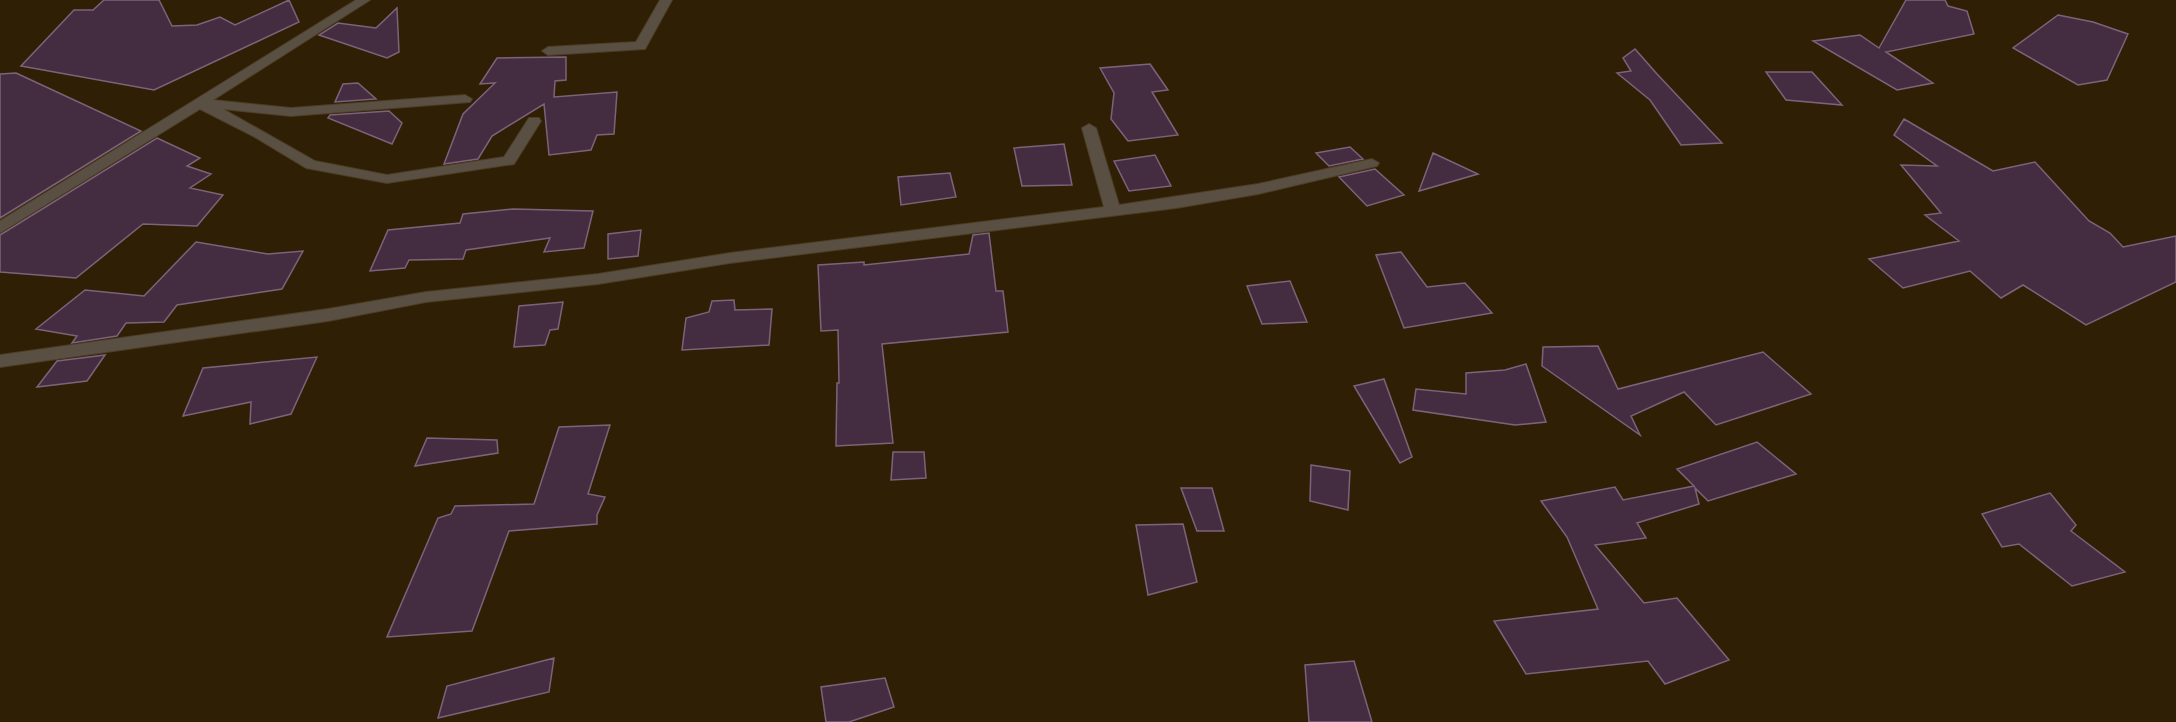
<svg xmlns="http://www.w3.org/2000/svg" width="2176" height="722" font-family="'Archivo Narrow',sans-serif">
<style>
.building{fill:#442d41;stroke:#7d637a;stroke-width:1.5}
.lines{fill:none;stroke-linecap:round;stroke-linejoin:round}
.minor-casing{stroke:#4c3d24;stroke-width:2}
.minor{fill:#595043;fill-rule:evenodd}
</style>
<rect width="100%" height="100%" fill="#2f1f04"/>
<path class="building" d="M 104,0 L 159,0 L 172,26 L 197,25 L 220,17 L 235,25 L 289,0 L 299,22 L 154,90 L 21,66 L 74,10 L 93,10 Z
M 1906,0 L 1945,0 L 1948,6 L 1967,11 L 1974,34 L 1886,52 L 1933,83 L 1897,90 L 1813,41 L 1860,35 L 1879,48 Z
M 397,8 L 399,52 L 387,58 L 319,35 L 338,23 L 376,28 Z
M 2058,15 L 2093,22 L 2128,34 L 2107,80 L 2078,85 L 2013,48 Z
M 1635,49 L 1657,74 L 1722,143 L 1681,145 L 1650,100 L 1617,73 L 1631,71 L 1623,58 Z
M 566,57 L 566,80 L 555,81 L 554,97 L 617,92 L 614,134 L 597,135 L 591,150 L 549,155 L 544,104 L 492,136 L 478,159 L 444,164 L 463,114 L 495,83 L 480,84 L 497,58 Z
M 1150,64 L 1168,90 L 1152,92 L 1178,135 L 1128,141 L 1111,119 L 1114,93 L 1100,68 Z
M 1766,72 L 1812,72 L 1842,105 L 1786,100 Z
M 16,73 L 141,131 L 0,218 L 0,74 Z
M 358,83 L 376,99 L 335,102 L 343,84 Z
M 389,111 L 402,123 L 392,144 L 328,118 L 330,115 Z
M 1904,119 L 1993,171 L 2035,162 L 2089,221 L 2110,233 L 2123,247 L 2176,236 L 2176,282 L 2086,325 L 2023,285 L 2001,298 L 1970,271 L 1903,288 L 1869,259 L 1959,241 L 1925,215 L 1941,213 L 1901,165 L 1937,166 L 1894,135 Z
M 157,138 L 200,158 L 187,166 L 211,174 L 190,188 L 223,195 L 197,226 L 143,224 L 76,278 L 0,272 L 0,235 Z
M 1064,144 L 1072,185 L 1022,186 L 1014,148 Z
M 1350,147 L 1363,159 L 1329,166 L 1316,153 Z
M 1433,153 L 1478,174 L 1419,191 Z
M 1155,155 L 1171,186 L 1129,191 L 1114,161 Z
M 1375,169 L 1404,195 L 1367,206 L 1339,177 Z
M 950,173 L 956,197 L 901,205 L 898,177 Z
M 513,209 L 593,211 L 584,248 L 544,252 L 550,238 L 466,250 L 463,259 L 409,260 L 405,268 L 370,271 L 388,230 L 460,223 L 463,214 Z
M 641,230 L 638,256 L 608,259 L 608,234 Z
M 989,233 L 996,291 L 1003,291 L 1008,332 L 882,344 L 893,443 L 836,446 L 837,383 L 839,383 L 838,330 L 821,331 L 818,265 L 864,262 L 864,265 L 969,254 L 973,235 Z
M 196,242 L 268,254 L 303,251 L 282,289 L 177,305 L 164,322 L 126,323 L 117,336 L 72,343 L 77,336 L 36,329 L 85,290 L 144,296 Z
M 1401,252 L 1427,287 L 1465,283 L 1492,313 L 1404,328 L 1376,255 Z
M 1290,281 L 1307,322 L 1262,324 L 1247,286 Z
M 734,300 L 735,310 L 772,309 L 769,345 L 682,350 L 686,318 L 709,312 L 712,301 Z
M 563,302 L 558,329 L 550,330 L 545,345 L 514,347 L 519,306 Z
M 1598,346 L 1618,389 L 1763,352 L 1811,394 L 1716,425 L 1684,392 L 1631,416 L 1640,435 L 1542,366 L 1543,347 Z
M 105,355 L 87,381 L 37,387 L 57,361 Z
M 317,357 L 291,414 L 250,424 L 251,402 L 183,416 L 203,368 Z
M 1526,364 L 1546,422 L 1515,425 L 1413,410 L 1416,389 L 1466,394 L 1466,373 L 1505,370 Z
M 1384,379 L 1412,457 L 1400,463 L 1354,386 Z
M 610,425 L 588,494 L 605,497 L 597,515 L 597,524 L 509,531 L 472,631 L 387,637 L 438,518 L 451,514 L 455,506 L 534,504 L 559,427 Z
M 427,438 L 497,440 L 498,453 L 415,466 Z
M 1757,442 L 1796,474 L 1708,501 L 1695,488 L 1699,504 L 1637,523 L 1646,538 L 1595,545 L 1644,603 L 1677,598 L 1729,660 L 1665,684 L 1648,661 L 1526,674 L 1494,621 L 1598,609 L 1567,537 L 1541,501 L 1615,487 L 1623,500 L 1694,486 L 1677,469 Z
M 893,452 L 924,452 L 926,478 L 891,480 Z
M 1311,465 L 1350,471 L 1348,510 L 1310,501 Z
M 1181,488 L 1212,488 L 1224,531 L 1197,531 Z
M 2050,493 L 2076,525 L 2071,531 L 2125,572 L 2072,586 L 2019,544 L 2002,547 L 1982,514 Z
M 1183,524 L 1197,582 L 1148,595 L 1136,525 Z
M 554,658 L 549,692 L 438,718 L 447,686 Z
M 1354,661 L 1372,722 L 1309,722 L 1305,665 Z
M 885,678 L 894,707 L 849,722 L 826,722 L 821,687 Z"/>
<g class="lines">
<g class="minor-casing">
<path id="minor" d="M 356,0 L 370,0 L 213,100 L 291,108 L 465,95 L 472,99 L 470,102 L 291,116 L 223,109 L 315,161 L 387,175 L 504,157 L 529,118 L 539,118 L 541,121 L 514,164 L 387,183 L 306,168 L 253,136 L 200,109 L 0,233 L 0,221 Z
M 660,0 L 672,0 L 645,49 L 548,55 L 542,51 L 548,47 L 636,42 Z
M 1089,124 L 1096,128 L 1119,205 L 1258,184 L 1372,159 L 1379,163 L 1377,166 L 1258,194 L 1176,208 L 730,263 L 598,284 L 426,302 L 328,321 L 0,367 L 0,355 L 328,309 L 426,292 L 598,274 L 730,253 L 1104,207 L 1082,128 Z"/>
</g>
<use href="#minor" class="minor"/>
</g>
</svg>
